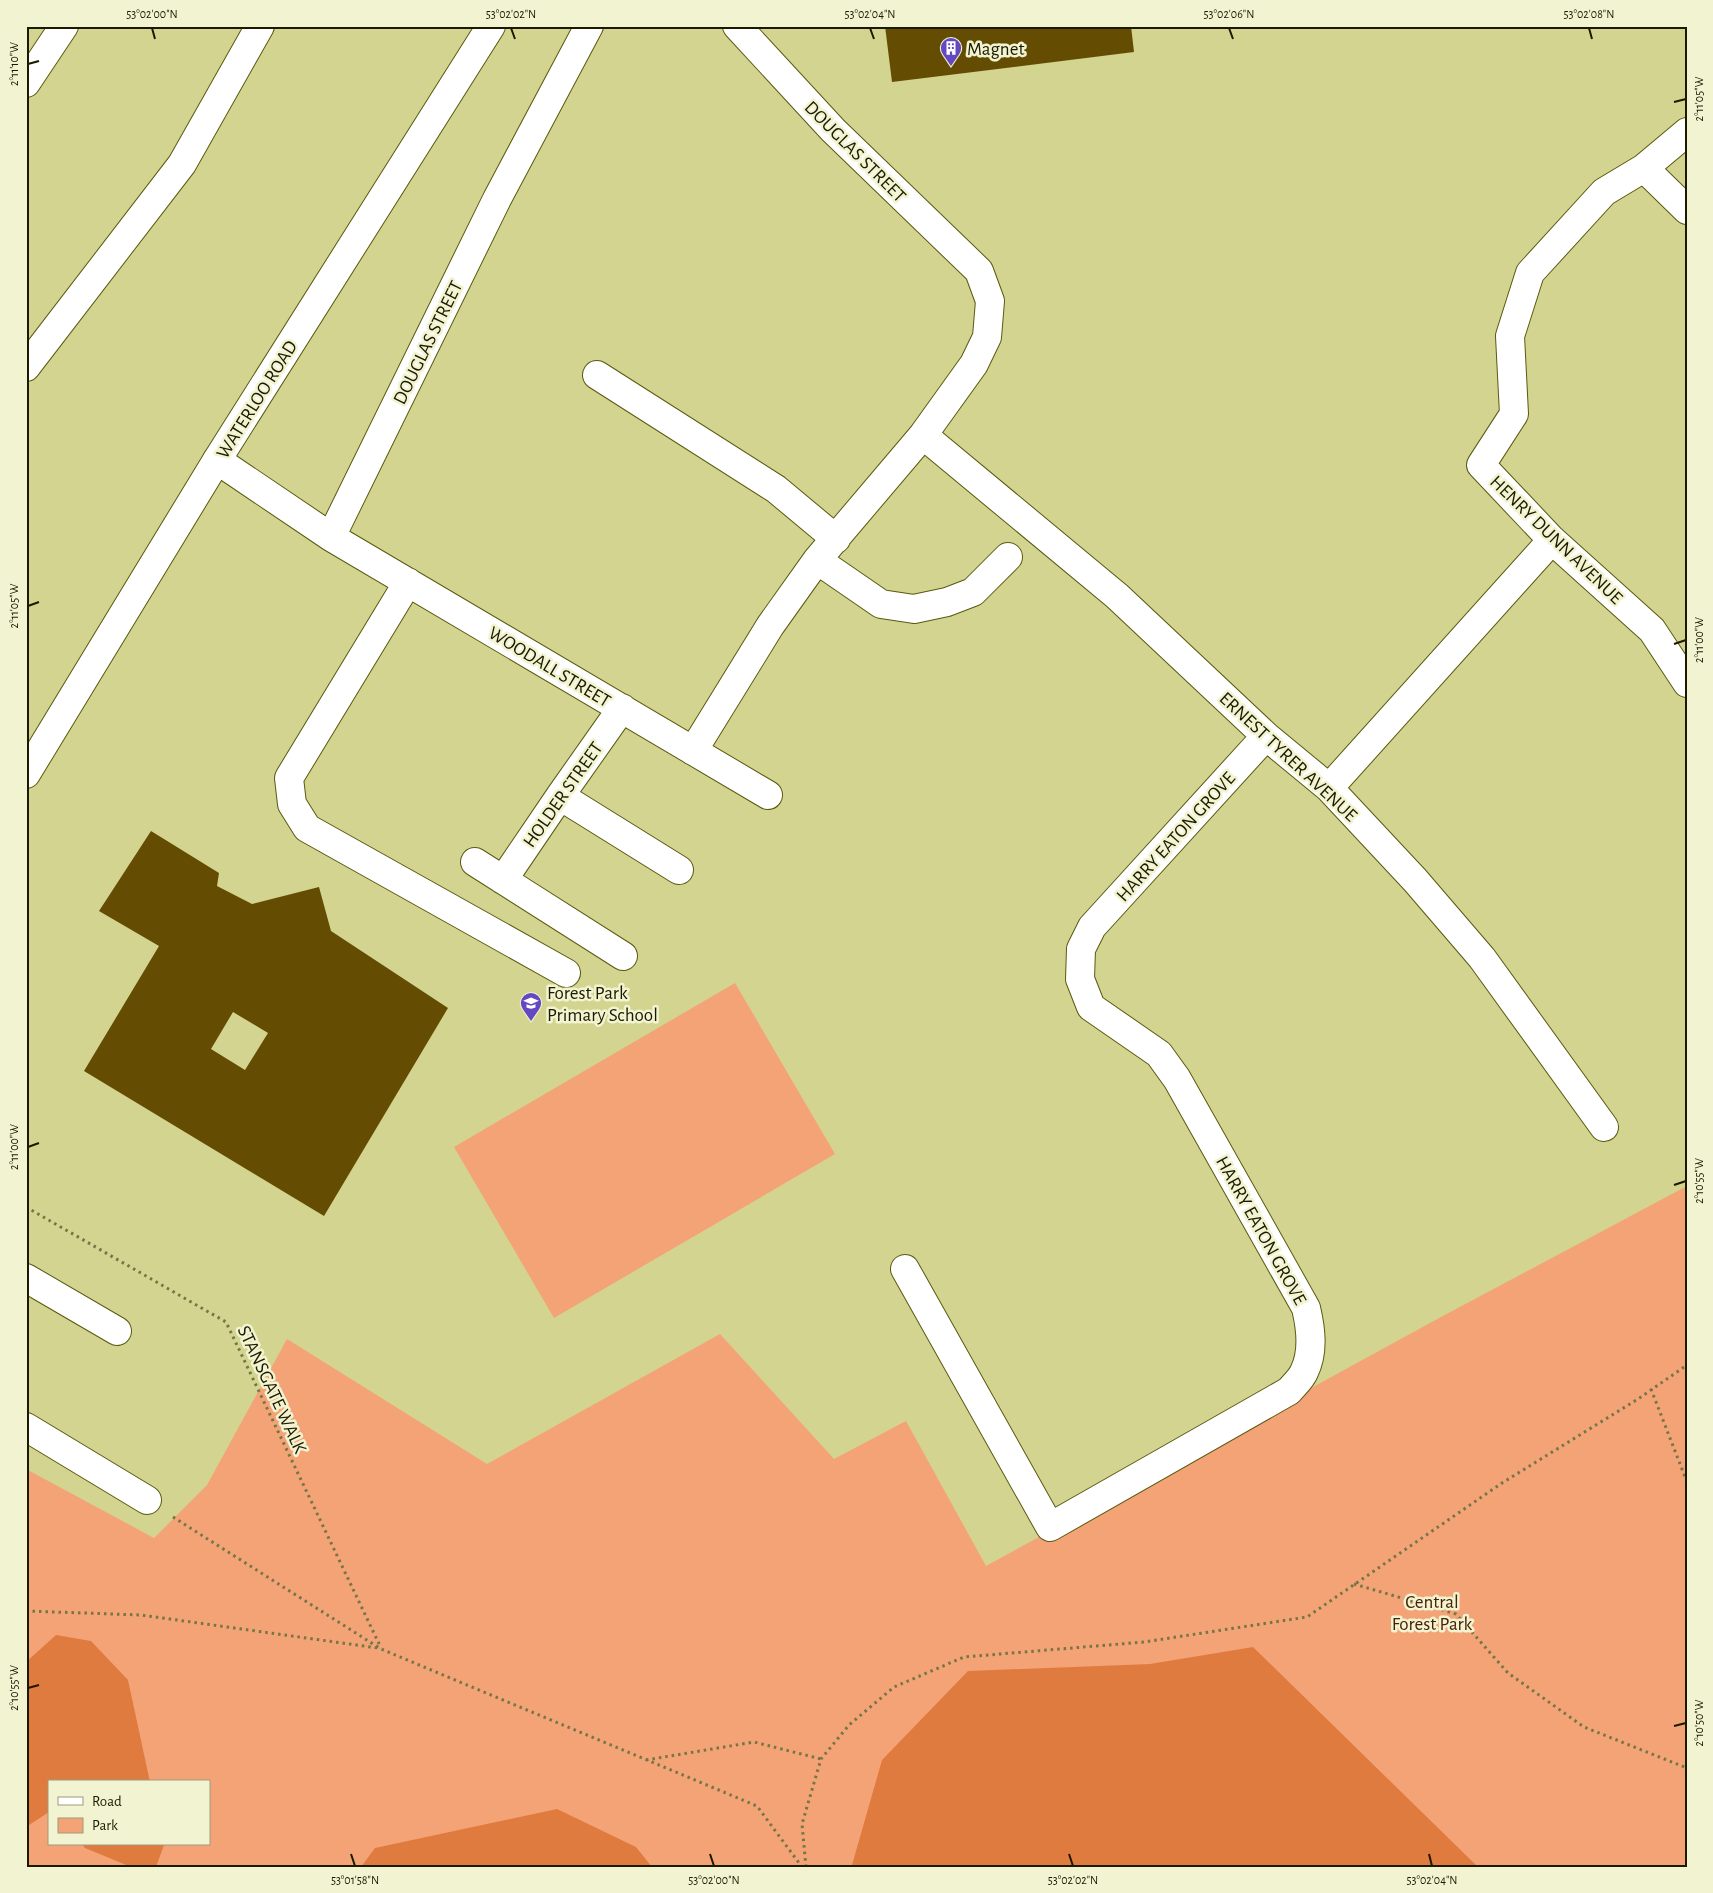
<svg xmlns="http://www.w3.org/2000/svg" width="1713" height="1893" font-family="'Alegreya Sans',sans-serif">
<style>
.green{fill:#f4a377;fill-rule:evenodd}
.forest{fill:#e07b3f}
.building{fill:#644d02;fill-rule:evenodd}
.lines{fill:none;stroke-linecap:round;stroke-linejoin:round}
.minor-casing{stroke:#595910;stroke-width:30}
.highway-casing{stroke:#595910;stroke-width:30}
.path{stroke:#757546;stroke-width:3;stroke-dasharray:2.5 4;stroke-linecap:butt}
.minor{stroke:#fff;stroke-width:28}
.highway{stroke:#fff;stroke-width:28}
.ticks{fill:none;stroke:#1b1a01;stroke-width:2}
.labels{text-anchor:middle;stroke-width:5;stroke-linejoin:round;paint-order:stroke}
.poi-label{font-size:19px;fill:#1b1a01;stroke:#f2f3d0;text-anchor:start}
.street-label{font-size:19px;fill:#1b1a01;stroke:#f2f3d0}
.park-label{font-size:19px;fill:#472007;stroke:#f2f3d0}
.neatline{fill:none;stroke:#1b1a01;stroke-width:2}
.ticks-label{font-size:12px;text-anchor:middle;fill:#1b1a01}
</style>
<rect width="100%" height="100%" fill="#d3d48f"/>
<path class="green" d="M 735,983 L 835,1154 L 554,1318 L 454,1147 Z
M 1687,1186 L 1687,1867 L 26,1867 L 26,1469 L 154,1538 L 207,1485 L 287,1339 L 487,1464 L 720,1334 L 834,1459 L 906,1421 L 986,1566 L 1441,1317 ZM 49,1782 L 209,1782 L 209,1844 L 49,1844 Z"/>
<path class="forest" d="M 56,1635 L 91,1641 L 128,1680 L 150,1782 L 49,1782 L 49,1812 L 26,1827 L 26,1662 Z
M 1253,1647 L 1478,1867 L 855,1867 L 852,1865 L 882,1760 L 968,1671 L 1150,1664 Z
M 557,1809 L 636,1847 L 652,1867 L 361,1867 L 375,1848 Z
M 82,1844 L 164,1844 L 164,1845 L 156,1867 L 131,1867 L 85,1848 Z"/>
<path class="building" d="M 885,26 L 1131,26 L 1134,52 L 892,82 Z
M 151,831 L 219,873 L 217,886 L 252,904 L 319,887 L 331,931 L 448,1008 L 324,1216 L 84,1071 L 159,946 L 99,911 ZM 233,1012 L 268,1033 L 245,1070 L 211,1049 Z"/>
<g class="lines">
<g class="minor-casing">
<path id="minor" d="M 26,83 L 64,26
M 1687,132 L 1644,168 L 1604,192 L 1530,273 L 1510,336 L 1514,414 L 1481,465 L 1552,540 L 1652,630 L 1687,683
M 1644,168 L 1687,210
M 26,367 L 182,164 L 260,26
M 597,375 L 776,489 L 836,539
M 923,435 L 1117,596 L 1266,736 L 1329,788 L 1415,880 L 1482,958 L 1604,1127
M 217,460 L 331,537 L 497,199 L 589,26
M 331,537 L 768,795
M 817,560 L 881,604 L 914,609 L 947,602 L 973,592 L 1008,557
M 408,582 L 289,778 L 292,804 L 307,828 L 566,973
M 693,751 L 770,626 L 817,560 L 923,435 L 974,364 L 987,337 L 990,301 L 979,271 L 833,130 L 737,26
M 1329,788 L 1552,540
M 560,796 L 679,870
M 475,862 L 623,956
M 503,880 L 560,796 L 622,708
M 905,1269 L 1050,1527 L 1289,1391 C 1294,1385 1301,1379 1304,1372 C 1314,1352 1311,1329 1306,1308 L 1177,1079 L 1159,1054 L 1091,1007 L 1080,979 L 1081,949 L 1092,927 L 1266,736
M 26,1278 L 117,1331
M 26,1427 L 147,1500"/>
</g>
<g class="highway-casing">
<path id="highway" d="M 26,774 L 217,460 L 491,26"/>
</g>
<path class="path" d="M 26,1207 L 226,1322 L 381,1648
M 1651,1389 L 1687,1482
M 173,1517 L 381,1649 L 757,1806 L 802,1867
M 1354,1584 L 1456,1614 L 1508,1673 L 1584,1727 L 1687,1768
M 26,1611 L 141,1615 L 378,1648
M 646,1760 L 754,1742 L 821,1759
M 806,1867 L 802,1824 L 821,1759 L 849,1725 L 894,1687 L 964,1657 L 1144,1642 L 1307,1617 L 1502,1483 L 1638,1399 L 1687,1365"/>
<use href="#minor" class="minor"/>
<use href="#highway" class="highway"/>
</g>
<path class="ticks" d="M 152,28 L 155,39M 511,28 L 515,39M 870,28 L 874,39M 1229,28 L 1233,39M 1589,28 L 1592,39M 28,64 L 39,61M 1674,102 L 1686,99M 28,606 L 39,602M 1674,644 L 1686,640M 28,1147 L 39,1143M 1674,1185 L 1686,1181M 28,1688 L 39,1685M 1674,1726 L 1686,1723M 351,1854 L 355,1866M 710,1854 L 714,1866M 1069,1854 L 1073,1866M 1429,1854 L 1432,1866"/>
<defs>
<g id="building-pin" transform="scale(1.125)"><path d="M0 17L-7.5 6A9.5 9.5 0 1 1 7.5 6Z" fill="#6448c1" stroke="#f2f3d0"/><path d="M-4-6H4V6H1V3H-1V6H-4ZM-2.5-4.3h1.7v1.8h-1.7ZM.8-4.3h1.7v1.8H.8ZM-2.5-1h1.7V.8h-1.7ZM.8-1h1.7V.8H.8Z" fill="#fff"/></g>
<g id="school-pin" transform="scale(1.125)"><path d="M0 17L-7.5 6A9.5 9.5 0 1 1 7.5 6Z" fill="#6448c1" stroke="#f2f3d0"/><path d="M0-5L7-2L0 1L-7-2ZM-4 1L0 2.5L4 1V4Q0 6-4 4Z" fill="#fff"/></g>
</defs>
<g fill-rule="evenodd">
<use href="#building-pin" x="951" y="48"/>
<use href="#school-pin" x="531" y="1003"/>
</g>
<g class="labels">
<g class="poi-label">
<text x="967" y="55">Magnet</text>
<text x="547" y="999">Forest Park<tspan x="547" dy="22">Primary School</tspan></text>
</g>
<g class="street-label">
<text transform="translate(856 151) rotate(45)" y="7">DOUGLAS STREET</text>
<text transform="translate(427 342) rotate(-64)" y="7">DOUGLAS STREET</text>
<text transform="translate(256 399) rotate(-58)" y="7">WATERLOO ROAD</text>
<text transform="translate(1557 539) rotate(44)" y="7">HENRY DUNN AVENUE</text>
<text transform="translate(550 666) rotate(31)" y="7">WOODALL STREET</text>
<text transform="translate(1289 756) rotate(43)" y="7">ERNEST TYRER AVENUE</text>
<text transform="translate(562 794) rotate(-55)" y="7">HOLDER STREET</text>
<text transform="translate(1175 836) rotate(-48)" y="7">HARRY EATON GROVE</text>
<text transform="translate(1262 1230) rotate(61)" y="7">HARRY EATON GROVE</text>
<text transform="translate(273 1389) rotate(65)" y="7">STANSGATE WALK</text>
</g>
<g class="park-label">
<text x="1432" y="1608">Central<tspan x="1432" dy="22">Forest Park</tspan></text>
</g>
</g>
<rect width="1713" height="1893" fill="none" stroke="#f2f3d0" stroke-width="55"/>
<rect x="48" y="1780" width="162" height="65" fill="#f2f3d0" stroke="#9c9c7d"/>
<rect x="58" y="1797" width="25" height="8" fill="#ffffff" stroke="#9c9c7d"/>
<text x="92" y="1806" font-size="15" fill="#1b1a01">Road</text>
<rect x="58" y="1818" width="25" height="15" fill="#f4a377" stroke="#9c9c7d"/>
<text x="92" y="1830" font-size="15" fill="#1b1a01">Park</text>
<rect x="28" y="28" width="1658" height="1838" class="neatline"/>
<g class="ticks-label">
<text x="152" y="18">53°02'00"N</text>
<text x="511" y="18">53°02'02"N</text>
<text x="870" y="18">53°02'04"N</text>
<text x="1229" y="18">53°02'06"N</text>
<text x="1589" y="18">53°02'08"N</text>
<text transform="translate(14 64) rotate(-90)" y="4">2°11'10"W</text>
<text transform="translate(1699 99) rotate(-90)" y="4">2°11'05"W</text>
<text transform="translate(14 606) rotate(-90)" y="4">2°11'05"W</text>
<text transform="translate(1699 640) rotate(-90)" y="4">2°11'00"W</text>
<text transform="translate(14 1147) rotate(-90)" y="4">2°11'00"W</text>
<text transform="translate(1699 1181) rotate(-90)" y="4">2°10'55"W</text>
<text transform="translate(14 1688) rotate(-90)" y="4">2°10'55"W</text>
<text transform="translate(1699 1723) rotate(-90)" y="4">2°10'50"W</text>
<text x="355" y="1884">53°01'58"N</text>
<text x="714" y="1884">53°02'00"N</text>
<text x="1073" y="1884">53°02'02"N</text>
<text x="1432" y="1884">53°02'04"N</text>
</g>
</svg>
